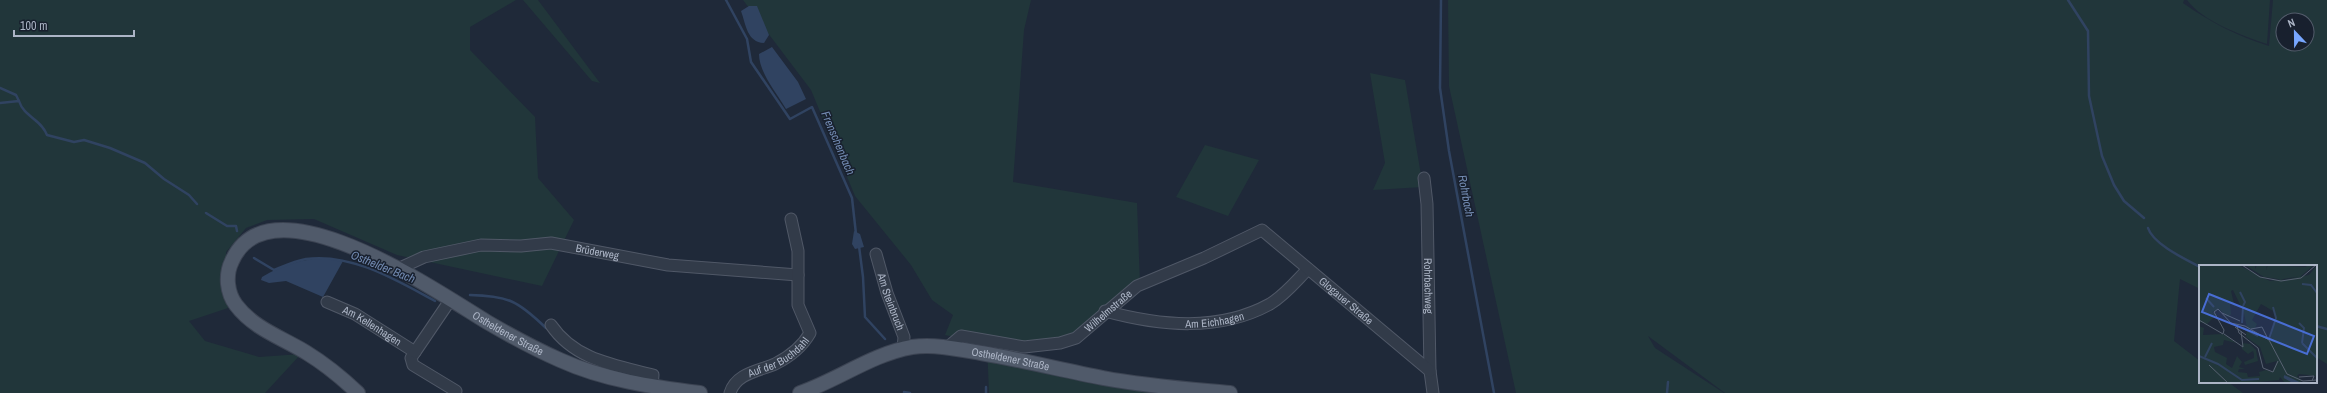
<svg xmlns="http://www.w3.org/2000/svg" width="2327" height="393" font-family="'Archivo Narrow',sans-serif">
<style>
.green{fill:#21363a;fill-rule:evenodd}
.water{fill:#304361}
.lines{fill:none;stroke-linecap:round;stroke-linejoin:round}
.stream{stroke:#304361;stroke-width:2.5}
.minor-casing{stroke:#505867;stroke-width:13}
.major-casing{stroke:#3c4453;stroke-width:16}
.minor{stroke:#323b49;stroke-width:11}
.major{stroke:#505a6a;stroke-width:14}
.labels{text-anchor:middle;stroke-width:3;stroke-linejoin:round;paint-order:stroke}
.street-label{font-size:11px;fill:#acb5c6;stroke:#18202e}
.water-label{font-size:12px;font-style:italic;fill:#728ab1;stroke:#18202e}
.inset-river{fill:none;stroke:#304361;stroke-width:2}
.inset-road{fill:none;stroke:#576171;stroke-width:1}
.view{fill:#486dd3;fill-opacity:0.15;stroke:#486dd3;stroke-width:2}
.inset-edge{fill:none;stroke:#acb5c6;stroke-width:2}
</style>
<rect width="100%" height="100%" fill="#1f2939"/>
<path class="green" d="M 0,0 L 516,0 L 470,27 L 470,50 L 535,117 L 538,178 L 574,220 L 542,286 L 397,255 L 314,219 L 267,220 L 246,228 L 226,252 L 228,308 L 189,321 L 205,341 L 259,357 L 301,354 L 265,393 L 0,393 Z
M 523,0 L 538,0 L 600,83 L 592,81 Z
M 743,0 L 1031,0 L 1024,30 L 1013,182 L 1137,203 L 1140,284 L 1076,340 L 1022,351 L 1022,367 L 1180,393 L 989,393 L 987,344 L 945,335 L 953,315 L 932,300 L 911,265 L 855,196 L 811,90 Z
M 1448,0 L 2184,0 L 2183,3 C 2210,22 2237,36 2269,46 L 2273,0 L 2327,0 L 2327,364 L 2316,357 L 2316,266 L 2200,266 L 2200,289 L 2180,279 L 2174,341 L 2200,361 L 2200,382 L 2228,382 L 2243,393 L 1725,393 L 1648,336 L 1655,348 L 1724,393 L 1516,393 L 1449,86 ZM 2283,20 L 2307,20 L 2307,44 L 2283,44 Z
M 2187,0 L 2270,0 L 2267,44 C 2243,36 2202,21 2187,0 Z
M 1370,73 L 1405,80 L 1423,187 L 1373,190 L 1385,163 Z
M 1205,145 L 1259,160 L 1228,216 L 1176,197 Z"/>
<path class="water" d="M 749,6 L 757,6 L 769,35 L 764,43 C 747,42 746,25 741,11 Z
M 772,47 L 798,82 L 806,99 L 786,109 C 777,93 759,73 759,54 Z
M 854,231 L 860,234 L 864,247 L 855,249 L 852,244 Z
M 325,258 L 343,261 L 323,297 L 286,281 L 269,283 L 261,280 L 262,277 C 282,265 302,259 325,258 Z"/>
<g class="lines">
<path class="stream" d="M 726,0 L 747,39 L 751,62 L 790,119 L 812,107 L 852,198 L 856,234
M 1441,0 L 1440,88 L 1449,151 L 1494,393
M 2068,0 L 2088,31 L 2089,96 L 2102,156 L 2114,185 L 2124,201 L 2144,218
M 0,88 L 16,95 L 19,101
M 0,103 L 19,101 C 24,117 41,119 47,135 L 74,142 L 84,140 L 110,148 L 145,163 L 164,179 L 189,195 L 197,204
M 206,213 L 227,226 L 236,226 L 237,231
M 2148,228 C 2153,244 2185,259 2200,267
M 859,246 L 863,277 L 865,317 L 885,339
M 254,258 L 274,270 C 284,266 295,261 306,259 C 352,253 396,280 435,301
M 470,295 C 509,296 518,301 546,328
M 2316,326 L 2327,329
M 986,387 L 986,393
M 904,392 L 910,393
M 1667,393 L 1668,382"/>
<g class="minor-casing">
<g id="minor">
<path id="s1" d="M 1424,178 L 1427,204 L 1430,371 L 1433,393"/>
<path id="s2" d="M 876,254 L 887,293 L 904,337 L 903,349"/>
<path id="s3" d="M 400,268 L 424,257 L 481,245 L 521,246 L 551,243 L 668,265 L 798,275"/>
<path id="s4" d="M 327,302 L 355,314 L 415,352 L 411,358 L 413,365 L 456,391"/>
<path id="s5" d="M 1105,311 C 1160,326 1219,332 1270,304 C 1285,295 1296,281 1308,269"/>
<path d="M 551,325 C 575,360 614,365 653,375 L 652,387"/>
<path id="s6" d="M 948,347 L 961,336 L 1024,347 L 1060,343 L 1076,338 L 1137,286 L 1204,258 L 1262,230 L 1430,371"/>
<path d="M 415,352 L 451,299"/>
<path id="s7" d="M 730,393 C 736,373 759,371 775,364 C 789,357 802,347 810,333 L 798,305 L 798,251 L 791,219"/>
</g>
</g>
<g class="major-casing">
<g id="major">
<path id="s8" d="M 358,393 C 342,378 325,364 307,353 C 283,338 254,329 236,305 C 227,293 225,275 232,261 C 270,175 439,293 487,322 C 511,336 535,349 560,360 C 604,380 653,387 700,393"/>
<path id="s9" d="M 800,393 C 838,380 872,354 912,347 C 935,344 958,349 981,353 C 1022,360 1062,370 1103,378 C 1145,386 1187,389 1230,393"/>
</g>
</g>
<use href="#minor" class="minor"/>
<use href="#major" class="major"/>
</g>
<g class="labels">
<g class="street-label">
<text dy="4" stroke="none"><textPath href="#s3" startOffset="202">Brüderweg</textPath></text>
<text dy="4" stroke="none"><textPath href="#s1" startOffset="108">Rohrbachweg</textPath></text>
<text dy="4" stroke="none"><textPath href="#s2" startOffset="50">Am Steinbruch</textPath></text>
<text dy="4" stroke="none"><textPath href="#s6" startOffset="461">Glogauer Straße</textPath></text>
<text dy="4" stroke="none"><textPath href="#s6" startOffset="176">Wilhelmstraße</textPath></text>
<text dy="4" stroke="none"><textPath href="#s5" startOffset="111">Am Eichhagen</textPath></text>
<text dy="4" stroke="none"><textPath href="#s4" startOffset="51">Am Kellenhagen</textPath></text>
<text dy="4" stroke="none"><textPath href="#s8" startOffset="511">Ostheldener Straße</textPath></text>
<text dy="4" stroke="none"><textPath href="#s7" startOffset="62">Auf der Buchdahl</textPath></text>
<text dy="4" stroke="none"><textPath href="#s9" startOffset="221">Ostheldener Straße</textPath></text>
</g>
<g class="water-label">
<text transform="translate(838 143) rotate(67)" y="4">Frenschenbach</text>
<text transform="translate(1466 196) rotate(79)" y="4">Rohrbach</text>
<text transform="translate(383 267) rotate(22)" y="4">Osthelder Bach</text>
</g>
</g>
<g transform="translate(2199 265)">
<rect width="118" height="118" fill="#1f2939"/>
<path d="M 0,0 L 39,0 L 71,16 L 110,10 L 118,0 L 118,111 L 100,109 L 98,111 L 102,115 L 101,118 L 86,118 L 81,112 L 80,115 L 49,118 L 0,118 L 0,61 L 5,63 L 4,70 L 24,69 L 37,78 L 25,75 L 24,80 L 15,82 L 16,87 L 28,93 L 27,99 L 33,103 L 38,91 L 43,97 L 40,102 L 46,104 L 40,104 L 39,107 L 48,108 L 49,112 L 61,111 L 60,107 L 67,105 L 73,107 L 78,96 L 67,99 L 61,82 L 47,72 L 48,63 L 45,48 L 34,25 L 32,26 L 36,43 L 33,38 L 31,39 L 32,49 L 29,52 L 20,44 L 13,47 L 17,50 L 8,59 L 0,57 ZM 62,39 L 74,46 L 77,52 L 71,76 L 50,64 L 56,63 L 58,59 L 53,55 ZM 46,0 L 56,0 L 56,4 L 58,0 L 68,0 L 67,5 L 69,0 L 107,2 L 108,0 L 115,0 L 102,11 L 86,15 L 65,12 ZM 43,78 L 51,79 L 57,85 L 59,96 L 46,100 L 45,97 L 55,93 L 55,89 L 54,86 L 49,89 L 43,84 Z" fill="#21363a" fill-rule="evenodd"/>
<path class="inset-river" d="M 103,19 L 112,20 L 118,28M 41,27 L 46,37 L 44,41M 7,33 L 15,42M 43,58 L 44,42M 100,58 L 105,63 L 103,78M 44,63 L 59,71M 70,74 L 77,53 L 74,42M 103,78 L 118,93M 0,91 L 19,99 L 43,115 L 60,114M 6,92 L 13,78M 85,111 L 100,118M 85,112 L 96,118"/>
<path class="inset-road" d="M 43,0 L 61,12 L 82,16 L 102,13 L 117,0M 23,48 L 41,56M 0,55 L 24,69 L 25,65 L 15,47 L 19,44 L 32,58 L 46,61 L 70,75 L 88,109 L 104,116 L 118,115M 38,61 L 40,68 L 59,83 L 64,103 L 74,107 L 79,96M 36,62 L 47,70M 52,64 L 63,62 L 68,72M 42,66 L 44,82M 25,69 L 44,82M 10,100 L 29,118M 100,112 L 115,111 L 113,116"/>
<path class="view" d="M 10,29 L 115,71 L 108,89 L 3,47 Z"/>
<rect width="118" height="118" class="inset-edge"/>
</g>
<g transform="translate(2295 32) rotate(338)"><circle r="19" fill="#18202e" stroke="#535c6b"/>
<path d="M0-3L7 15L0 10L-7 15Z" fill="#78a7ff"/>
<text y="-6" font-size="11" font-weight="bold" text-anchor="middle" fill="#acb5c6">N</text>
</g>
<path d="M14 30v6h120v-6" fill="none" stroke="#acb5c6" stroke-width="2"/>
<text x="20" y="30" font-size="12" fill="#acb5c6" stroke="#18202e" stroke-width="3" paint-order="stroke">100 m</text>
</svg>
